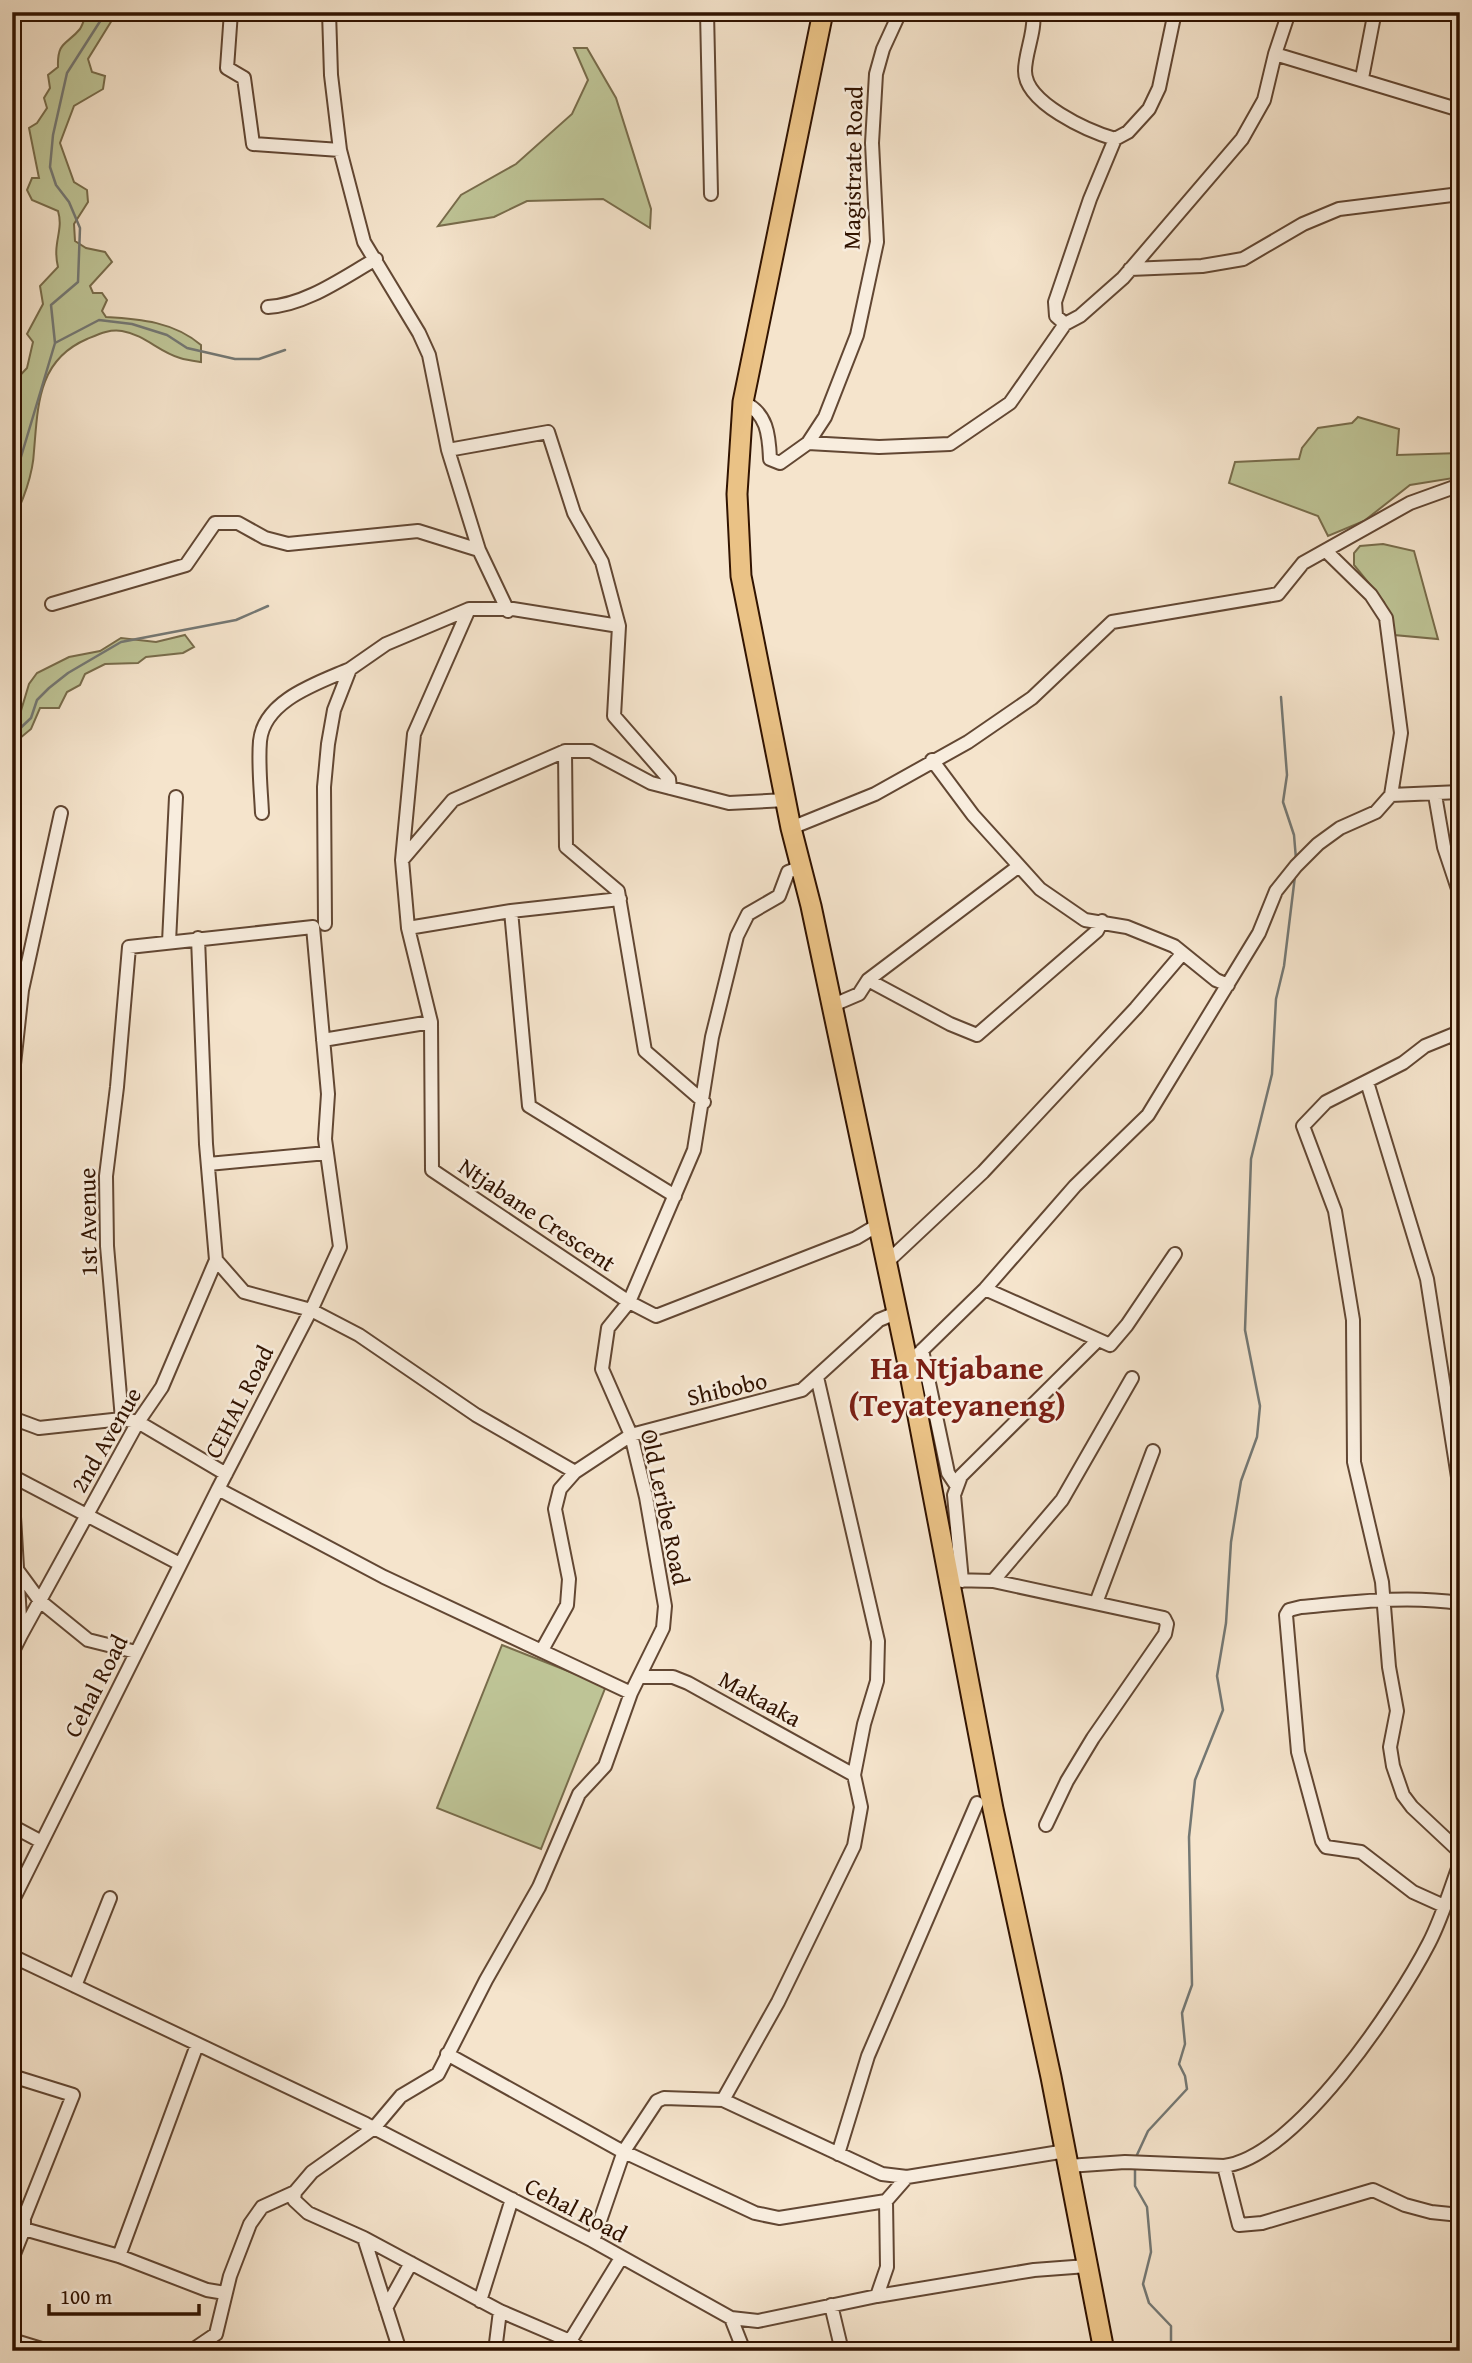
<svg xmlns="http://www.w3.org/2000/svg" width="1472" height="2363" font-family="'Gentium Book Plus',serif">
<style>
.green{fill:#bec496;stroke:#786c4b;stroke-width:2}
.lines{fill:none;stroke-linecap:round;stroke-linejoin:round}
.stream{stroke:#747874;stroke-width:2.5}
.minor-casing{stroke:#624733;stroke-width:16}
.primary-casing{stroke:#311300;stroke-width:23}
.minor{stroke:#f8edde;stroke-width:12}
.primary{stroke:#eac286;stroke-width:19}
.labels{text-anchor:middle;stroke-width:5;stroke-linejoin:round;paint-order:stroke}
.street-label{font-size:24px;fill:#311300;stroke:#f8edde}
.district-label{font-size:32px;font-weight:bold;fill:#7a1f14;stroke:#f8edde}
</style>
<rect width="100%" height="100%" fill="#f5e4cc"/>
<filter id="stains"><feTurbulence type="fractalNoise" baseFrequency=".00286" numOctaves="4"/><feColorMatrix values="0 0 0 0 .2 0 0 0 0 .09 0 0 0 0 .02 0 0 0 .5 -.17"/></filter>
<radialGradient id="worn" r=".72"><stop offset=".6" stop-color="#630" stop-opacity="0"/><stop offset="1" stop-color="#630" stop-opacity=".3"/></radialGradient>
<path class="green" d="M 87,12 L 117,12 L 88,59 L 92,72 L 105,76 L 103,89 L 74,106 L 60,143 L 74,182 L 87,190 L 88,202 L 74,224 L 75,241 L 86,248 L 105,252 L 112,262 L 90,286 L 93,293 L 102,293 L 107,300 L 102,311 L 106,317 C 141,319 174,322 201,345 L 201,362 C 194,361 186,360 180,358 C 159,352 145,335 122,331 C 109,329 99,334 87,339 C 38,360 38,404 34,451 C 33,474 23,502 12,522 L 12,384 L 27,368 L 33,342 L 27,334 L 43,304 L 40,286 L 58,267 C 52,242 64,231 58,211 L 32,200 L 27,190 L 32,178 L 39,178 L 29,128 L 37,123 L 47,108 L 44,98 L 50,88 L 48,75 L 58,67 C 57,41 67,45 80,29 C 83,24 85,17 87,12 Z
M 574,48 L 587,48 L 616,98 L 651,209 L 650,228 L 603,199 L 527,201 L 494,217 L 438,226 L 461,195 L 516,164 L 572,114 L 588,80 Z
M 1358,417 L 1399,429 L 1397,455 L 1460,453 L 1460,477 L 1410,485 L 1364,521 L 1328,536 L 1318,516 L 1229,483 L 1235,462 L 1299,459 L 1302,448 L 1318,428 L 1352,423 Z
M 1383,544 L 1414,551 L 1438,639 L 1394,635 L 1384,602 L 1354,565 L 1354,553 L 1360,546 Z
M 185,635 L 194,647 L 183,653 L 146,657 L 138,663 L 105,664 L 85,674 L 80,685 L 67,692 L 59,708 L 40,708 L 31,729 L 13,744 L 12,756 L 12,728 L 17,724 L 29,684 L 37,673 L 69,657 L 100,651 L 121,638 L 156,642 Z
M 502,1645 L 606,1686 L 541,1849 L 437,1808 Z"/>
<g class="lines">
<path class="stream" d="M 55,343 L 99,320 L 132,324 L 167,335 L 187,348 L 235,359 L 259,359 L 285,350
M 12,487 L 55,343 L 51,305 L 78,282 L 80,228 L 69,202 L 56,185 L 50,167 L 53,135 L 67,73 L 106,12
M 1281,697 L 1287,775 L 1283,802 L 1294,835 L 1296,859
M 12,736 L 31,718 L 37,700 L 49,688 L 68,673 L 121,642 L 236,620 L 268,606
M 1136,2157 L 1148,2131 L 1187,2089 L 1185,2076 L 1179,2064 L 1185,2044 L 1182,2013 L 1192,1985 L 1189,1837 L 1195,1780 L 1223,1710 L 1217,1676 L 1226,1623 L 1231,1542 L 1241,1481 L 1257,1437 L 1260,1406 L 1245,1330 L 1251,1159 L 1272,1074 L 1276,999 L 1284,966 L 1295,876
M 1135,2170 L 1135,2186 L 1147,2207 L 1151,2252 L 1143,2284 L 1149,2303 L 1171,2326 L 1171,2351"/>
<g class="minor-casing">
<path id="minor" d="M 231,12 L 227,68 L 244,78 L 253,144 L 340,150
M 329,12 L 331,75 L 340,150 L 364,242 L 419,333 L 429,355 L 448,450 L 479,550 L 508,611
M 707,12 L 711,194
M 1033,12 C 1036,31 1025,52 1025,71 C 1025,103 1088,131 1115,139
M 1275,54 L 1460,110
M 1362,78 L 1374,16 L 1371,12
M 1130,269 L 1202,266 L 1243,259 L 1303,224 L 1339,209 L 1460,194
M 268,307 C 306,305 344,277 376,259
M 1065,324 L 1056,316 L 1055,302 L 1090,199 L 1115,139 L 1128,132 L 1149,109 L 1159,88 L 1175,12
M 743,402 C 767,413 769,434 770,459 L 780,463 L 808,443 L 879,447 L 950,444 L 1010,403 L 1065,324 L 1080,316 L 1123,278 L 1242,139 L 1264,100 L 1275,54 L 1289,12
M 808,443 L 825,417 L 857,335 L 877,242 L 872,143 L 876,74 L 883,49 L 900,12
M 448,450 L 548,432 L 574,513 L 602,562 L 619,626
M 1326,551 L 1371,595 L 1386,618 L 1401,733 L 1391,795
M 52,604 L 186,565 L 215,523 L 238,523 L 265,538 L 288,544 L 418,531 L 479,550
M 565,751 L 566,847 L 618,891 L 645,1051 L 704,1102
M 932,760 L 973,815 L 1040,889 L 1085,920 L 1127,927 L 1174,946 L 1216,980 L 1228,985
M 1435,795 L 1444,847 L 1460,895
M 786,800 L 729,803 L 651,783 L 591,751 L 565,751 L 453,800 L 402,860 L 408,928 L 431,1022 L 432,1170 L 629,1302 L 656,1316 L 856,1238 L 878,1225
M 262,813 C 261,790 258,765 260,741 C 264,700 318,683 350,669
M 791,828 L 875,794 L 968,742 L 1032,698 L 1112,622 L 1278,594 L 1303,563 L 1410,503 L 1460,485
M 402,860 L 414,734 L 469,609
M 511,911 L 529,1106 L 675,1196
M 325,924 L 324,787 L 328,744 L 334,710 L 350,669 L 386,644 L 469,609 L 513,609 L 619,626 L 614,716 L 669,779 L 670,788
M 408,928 L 511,911 L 620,899
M 198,938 L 206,1144 L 216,1260 L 244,1292 L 311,1310 L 359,1335 L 476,1415 L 575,1472
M 169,942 L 176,797
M 868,980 L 950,1024 L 977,1035 L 1097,931 L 1102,921
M 831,1006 L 859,994 L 868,980 L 1019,866
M 1460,1028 L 1457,1033 L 1425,1046 L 1403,1063 L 1326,1102 L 1303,1126 L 1335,1211 L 1353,1320 L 1354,1462 L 1382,1582 L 1389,1667 L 1397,1711 L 1390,1747 L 1393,1766 L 1403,1795 L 1412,1807 L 1460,1852
M 1457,1033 L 1460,1049
M 323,1040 L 431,1022
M 1367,1082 L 1427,1279 L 1460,1490
M 12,1083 L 22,990 L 61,813
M 208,1164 L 327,1153
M 886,1263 L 983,1172 L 1136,1008 L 1182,954
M 985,1289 L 1110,1345 L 1127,1325 L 1175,1254
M 922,1350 L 948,1473 L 956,1485
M 908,1364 L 985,1289 L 1075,1186 L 1148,1115 L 1259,933 L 1276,891 L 1296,866 L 1318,844 L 1340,828 L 1376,812 L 1391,795 L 1460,792
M 12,1418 L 39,1428 L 122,1419
M 226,1474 L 138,1422 L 122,1419 L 107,1246 L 106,1176 L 117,1087 L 129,947 L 313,927 L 328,1094 L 325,1139 L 340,1247 L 314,1304 L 218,1489 L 384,1577 L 631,1693
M 12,1476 L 180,1564
M 12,1483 L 21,1635 L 12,1653
M 18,1571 L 40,1601 L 88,1640 L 136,1652
M 950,1580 L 993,1581 L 1164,1618 L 1167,1624 L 1165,1634 L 1093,1738 L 1067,1781 L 1046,1825
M 962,1581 L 954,1495 L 961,1476 L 1097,1341
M 993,1581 L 1062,1500 L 1132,1378
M 1096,1603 L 1153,1451
M 21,1635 L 138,1422 L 162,1387 L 216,1260
M 542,1650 L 567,1605 L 569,1579 L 555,1509 L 560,1489 L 575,1472 L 631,1435 L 802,1390 L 879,1320 L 896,1313
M 640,1677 L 673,1677 L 688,1683 L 854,1775
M 12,1826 L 40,1841
M 12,1902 L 218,1489
M 1444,1906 L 1413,1892 L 1361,1852 L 1326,1847 L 1322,1841 L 1298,1752 L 1286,1615 L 1289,1610 L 1301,1607 C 1355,1602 1406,1595 1460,1603
M 12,1956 L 366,2124 L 593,2241 L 731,2318 L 758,2321 L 877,2296 L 1034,2270 L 1087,2266
M 75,1986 L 110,1898
M 447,2054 L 618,2149 L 755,2213 L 779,2218 L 886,2201 L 907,2177
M 12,2076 L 73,2095 L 24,2218 L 24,2229 L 12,2259
M 723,2100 L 778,2002 L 854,1846 L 861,1807 L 854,1775 L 864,1724 L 877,1681 L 878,1641 L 817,1377
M 838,2154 L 868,2056 L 977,1803
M 1068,2166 L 1125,2162 L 1224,2166 C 1296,2157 1397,2005 1429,1943 C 1442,1918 1450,1890 1460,1863
M 1224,2166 L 1239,2225 L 1262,2223 L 1373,2190 L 1405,2205 L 1431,2212 L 1460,2215
M 24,2229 L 119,2256 L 207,2290 L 225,2293
M 364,2238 L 400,2351
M 593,2241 L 624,2151 L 657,2101 L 664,2098 L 723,2100 L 882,2174 L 907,2177 L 1066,2151
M 119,2256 L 197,2045
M 877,2296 L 887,2267 L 886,2201
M 480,2301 L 512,2199
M 831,2305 L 842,2351
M 386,2308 L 411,2263
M 731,2318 L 744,2351
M 12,2340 L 48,2351
M 570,2341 L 621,2258
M 191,2351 L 216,2334 L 230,2276 L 250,2224 L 262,2207 L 295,2192
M 495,2351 L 500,2311
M 583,2351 L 570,2341 L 500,2311 L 364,2238 L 308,2213 L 294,2200 L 295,2192 L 312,2172 L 374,2128 L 401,2096 L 438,2074 L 486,1980 L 539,1887 L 579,1794 L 605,1766 L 631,1693 L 663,1628 L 665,1606 L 646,1497 L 631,1435 L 602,1369 L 608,1328 L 629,1302 L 694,1150 L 712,1037 L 737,936 L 748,914 L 779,896 L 788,872 L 801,867"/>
</g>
<g class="primary-casing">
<path id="primary" d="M 823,12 L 743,402 L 737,494 L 741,576 L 791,828 L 811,906 L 908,1364 L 993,1809 L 1051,2077 L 1104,2351"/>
</g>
<use href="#minor" class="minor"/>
<use href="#primary" class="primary"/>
</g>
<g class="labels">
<g class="street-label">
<text transform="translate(853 168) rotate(-89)" y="8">Magistrate Road</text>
<text transform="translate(537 1215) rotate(34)" y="8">Ntjabane Crescent</text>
<text transform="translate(88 1222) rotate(-91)" y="8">1st Avenue</text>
<text transform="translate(727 1389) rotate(-13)" y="8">Shibobo</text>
<text transform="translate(239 1402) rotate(-63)" y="8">CEHAL Road</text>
<text transform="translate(106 1440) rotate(-60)" y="8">2nd Avenue</text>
<text transform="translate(665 1507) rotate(78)" y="8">Old Leribe Road</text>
<text transform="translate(96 1686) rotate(-63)" y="8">Cehal Road</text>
<text transform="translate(760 1699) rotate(29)" y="8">Makaaka</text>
<text transform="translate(576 2210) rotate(28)" y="8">Cehal Road</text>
</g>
<g class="district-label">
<text x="957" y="1379">Ha Ntjabane<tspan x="957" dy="37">(Teyateyaneng)</tspan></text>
</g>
</g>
<rect width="1472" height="2363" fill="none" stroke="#f5e4cc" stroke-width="42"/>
<rect x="14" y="14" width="1444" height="2335" fill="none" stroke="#311300" stroke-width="3.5"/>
<rect x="21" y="21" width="1430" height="2321" fill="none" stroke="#311300" stroke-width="2"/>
<path d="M49 2304v10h150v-10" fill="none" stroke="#311300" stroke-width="3.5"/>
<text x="60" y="2304" font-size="21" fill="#311300" stroke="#f8edde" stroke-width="5" paint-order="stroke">100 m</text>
<rect width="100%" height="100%" filter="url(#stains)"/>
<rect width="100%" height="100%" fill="url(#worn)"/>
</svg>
